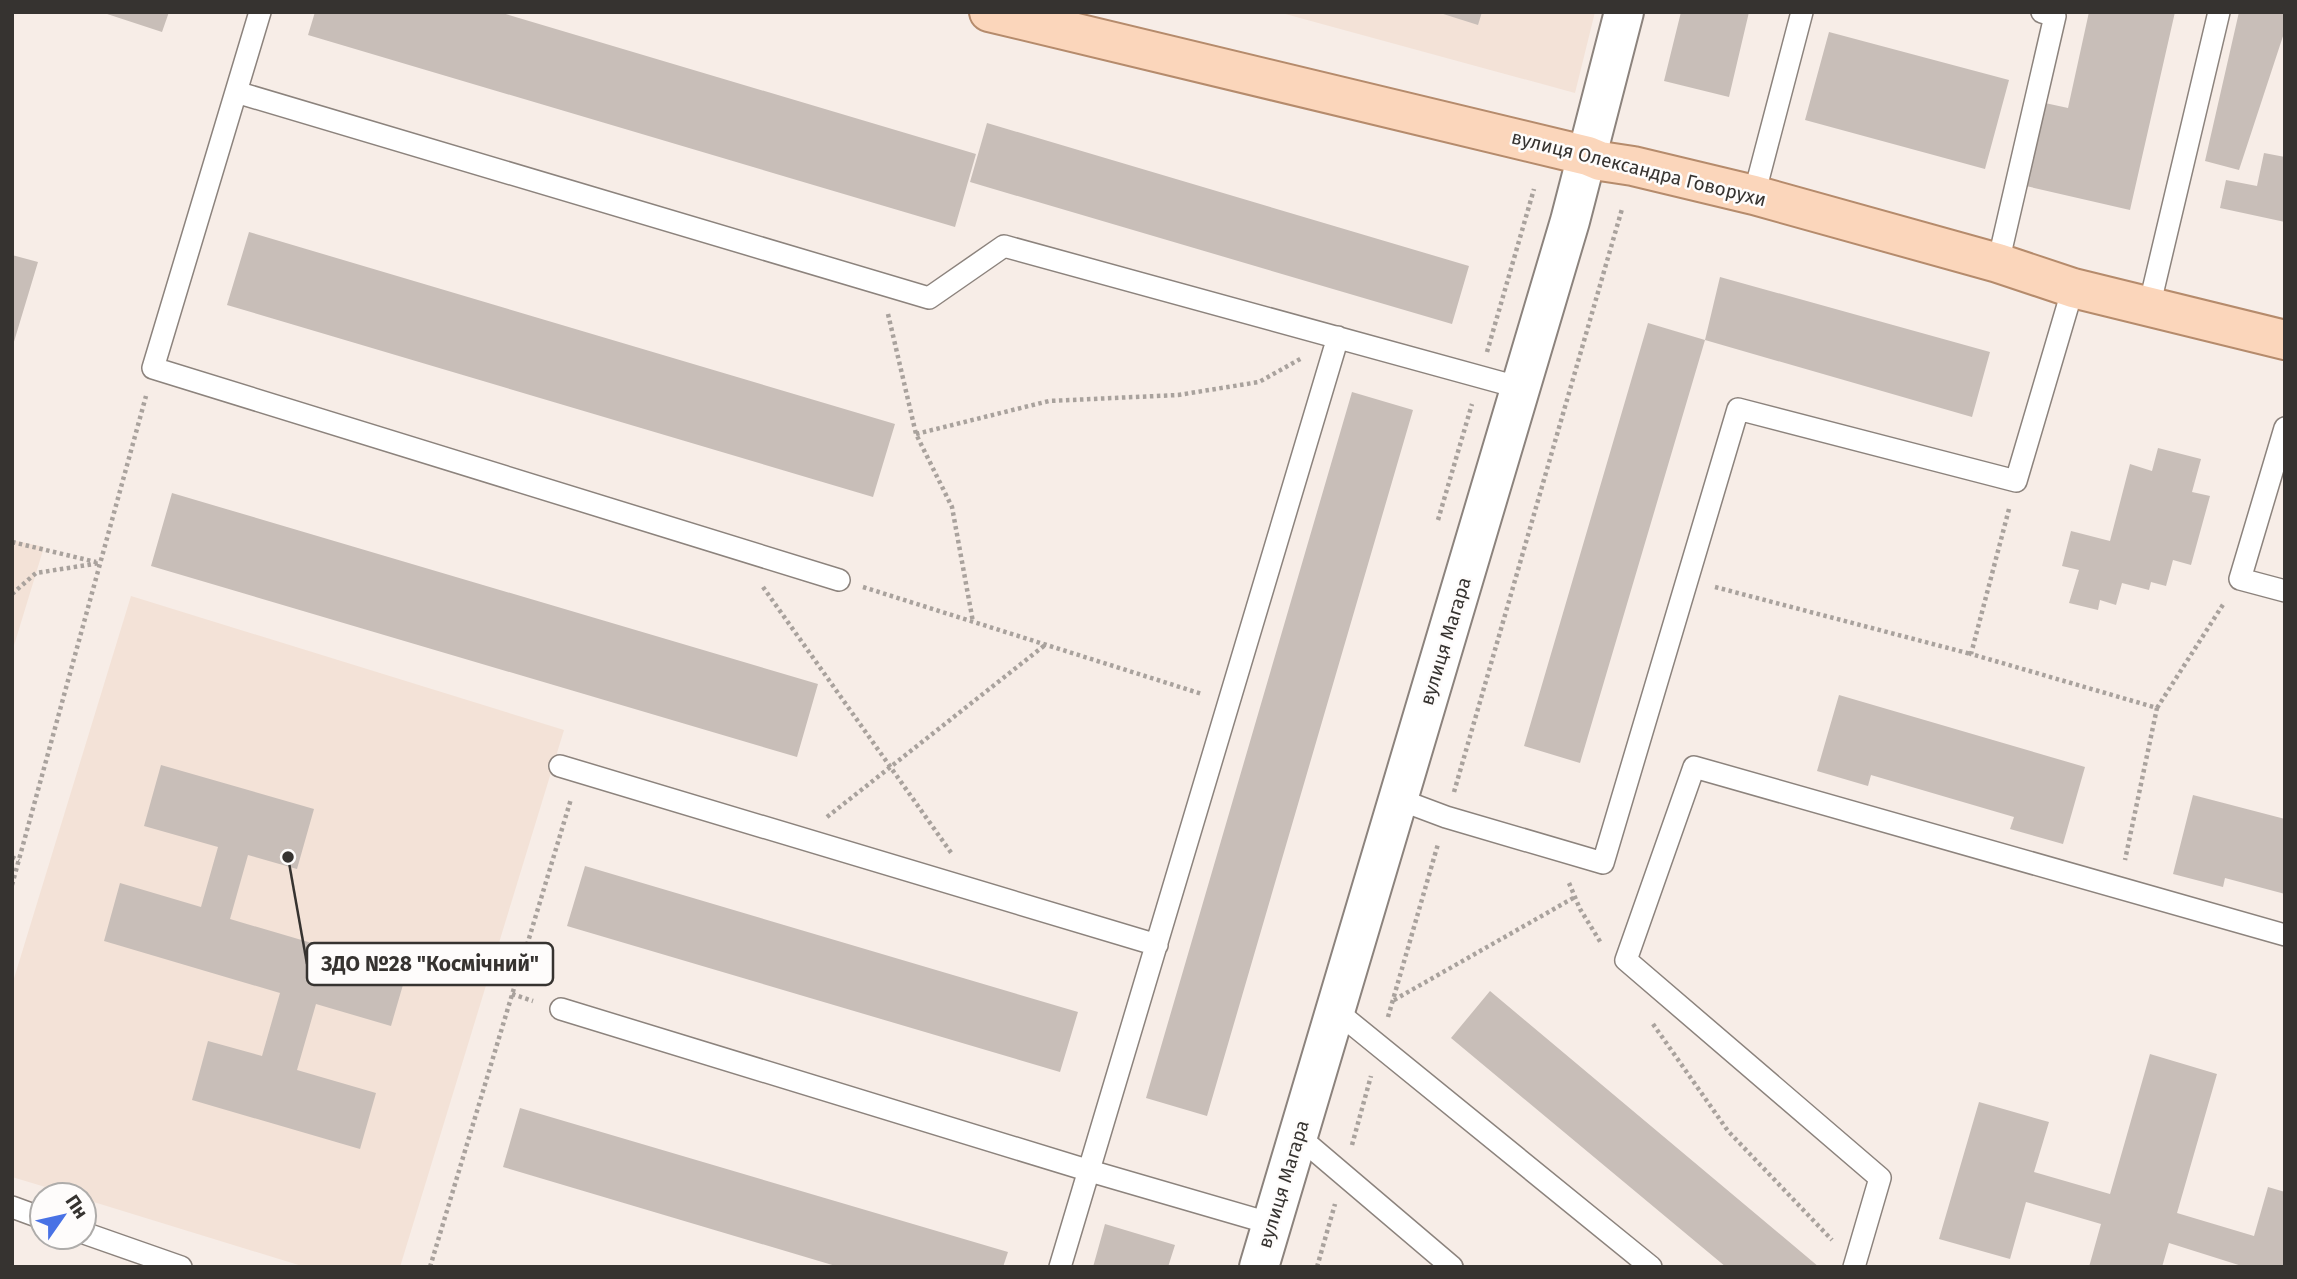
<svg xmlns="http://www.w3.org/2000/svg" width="2297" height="1279" font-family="'Fira Sans',sans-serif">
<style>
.built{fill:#f3e2d7}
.building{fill:#c8beb8}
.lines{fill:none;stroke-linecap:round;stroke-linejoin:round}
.service-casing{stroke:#8c837d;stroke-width:24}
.minor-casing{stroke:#8c837d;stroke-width:42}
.primary-casing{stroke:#b58b6c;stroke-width:42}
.path{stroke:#a9a29d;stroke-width:4.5;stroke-dasharray:3.5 3.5;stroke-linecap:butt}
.service{stroke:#fff;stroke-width:21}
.minor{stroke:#fff;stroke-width:38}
.primary{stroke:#fbd6bb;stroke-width:38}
.labels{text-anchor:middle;stroke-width:5;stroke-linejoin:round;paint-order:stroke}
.street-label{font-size:19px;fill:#363330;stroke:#fefcfb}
.leader{fill:none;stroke:#363330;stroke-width:2.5}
.callout-dot{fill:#363330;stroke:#fefcfb;stroke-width:2.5}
.callout{fill:#fefcfb;stroke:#363330;stroke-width:2.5}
.callout-label{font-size:21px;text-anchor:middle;font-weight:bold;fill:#363330}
</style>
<rect width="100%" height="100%" fill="#f7ede7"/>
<path class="built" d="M 1278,12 L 1595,12 L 1575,93 Z
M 12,540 L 44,547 L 12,652 Z
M 131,596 L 564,730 L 400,1267 L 305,1267 L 84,1199 L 84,1195 L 72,1195 L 12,1177 L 12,985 Z"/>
<path class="building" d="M 101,12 L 169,12 L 162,32 Z
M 315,12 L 499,12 L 976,154 L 955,227 L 308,35 Z
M 1437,12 L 1482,12 L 1478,25 Z
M 1681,12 L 1749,12 L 1729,97 L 1664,81 Z
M 2089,12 L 2175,12 L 2130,210 L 2026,186 L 2045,103 L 2068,108 Z
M 2239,12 L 2285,12 L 2285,30 L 2239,170 L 2205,161 Z
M 1829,32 L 2009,80 L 1985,169 L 1805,120 Z
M 987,123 L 1469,266 L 1452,324 L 970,182 Z
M 2264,153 L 2285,157 L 2285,222 L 2220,208 L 2226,180 L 2257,186 Z
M 249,232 L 895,424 L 873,497 L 227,305 Z
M 12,255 L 38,262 L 13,345 L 12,345 Z
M 1720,277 L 1990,352 L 1972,417 L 1705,340 L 1580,763 L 1524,746 L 1648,323 L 1705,340 Z
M 1352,392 L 1413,410 L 1207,1116 L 1146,1098 Z
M 2158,448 L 2201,459 L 2192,492 L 2210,496 L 2191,565 L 2173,560 L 2166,586 L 2151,582 L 2149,590 L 2122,583 L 2116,605 L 2100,600 L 2098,610 L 2069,603 L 2079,570 L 2062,566 L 2071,531 L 2110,541 L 2130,464 L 2152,471 Z
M 172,493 L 818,684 L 797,757 L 151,566 Z
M 1839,695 L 2085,767 L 2063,844 L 2010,829 L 2014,817 L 1871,775 L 1868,786 L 1817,771 Z
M 161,765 L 314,809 L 297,869 L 248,855 L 230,919 L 407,971 L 391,1026 L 316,1004 L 297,1070 L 376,1093 L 360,1149 L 192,1100 L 208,1041 L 262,1056 L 280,993 L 104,941 L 120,883 L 201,907 L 218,847 L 144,826 Z
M 2193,795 L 2285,819 L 2285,894 L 2225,878 L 2223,887 L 2173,874 Z
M 585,866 L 1078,1012 L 1060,1072 L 567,926 Z
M 1490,991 L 1819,1267 L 1726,1267 L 1451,1038 Z
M 2150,1054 L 2217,1074 L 2177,1213 L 2254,1236 L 2268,1187 L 2285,1192 L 2285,1267 L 2245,1267 L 2169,1243 L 2162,1267 L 2089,1267 L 2101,1224 L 2026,1202 L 2010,1259 L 1939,1239 L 1979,1102 L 2049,1122 L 2034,1172 L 2110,1194 Z
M 520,1108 L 1008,1252 L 1003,1267 L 839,1267 L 503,1167 Z
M 1105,1224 L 1175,1245 L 1168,1267 L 1093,1267 Z"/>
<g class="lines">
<g class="service-casing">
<path id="service" d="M 260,12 L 153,368 L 839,580
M 236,92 L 929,298 L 1004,246 L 1521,388
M 1754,195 L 1802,12
M 1998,263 L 2055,16 L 2042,12
M 2149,307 L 2219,12
M 2285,428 L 2240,579 L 2285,591
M 560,766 L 1157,945
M 1398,799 L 1446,817 L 1603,863 L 1738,409 L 2016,481 L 2073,288
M 561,1009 L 1090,1171 L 1272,1224
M 1335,1010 L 1651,1267
M 1298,1136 L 1452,1267
M 12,1207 L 42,1218
M 84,1233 L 181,1267
M 1060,1267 L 1338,337
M 1854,1267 L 1880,1178 L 1626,960 L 1694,767 L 2285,935"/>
</g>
<g class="minor-casing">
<path id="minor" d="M 1259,1267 L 1570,221 L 1624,12"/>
</g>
<g class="primary-casing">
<path id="primary" d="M 989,12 L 1588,156 L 1600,161 L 1633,166 L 1754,195 L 1998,263 L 2073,288 L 2285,340"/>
</g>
<path class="path" d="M 888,314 L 916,434 L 952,507 L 973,622
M 1487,352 L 1534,189
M 916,434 L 1049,401 L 1178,395 L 1259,382 L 1302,358
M 2009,509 L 1971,654 L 2157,708 L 2125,860
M 1438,520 L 1472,404
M 12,542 L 96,562
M 763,587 L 952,854
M 863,587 L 1202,694
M 1715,587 L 1971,654
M 12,594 L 36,573 L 100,563
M 2157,708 L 2224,603
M 1454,792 L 1622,209
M 827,817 L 1045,645
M 12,857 L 19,861
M 1569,883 L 1580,909 L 1601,943
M 12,885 L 146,396
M 512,994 L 533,1001
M 1394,1000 L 1575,897
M 1388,1017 L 1438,844
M 1653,1024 L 1728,1131 L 1832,1240
M 1352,1145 L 1371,1076
M 430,1267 L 571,799
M 1317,1267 L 1335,1204"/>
<use href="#service" class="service"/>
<use href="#minor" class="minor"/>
<use href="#primary" class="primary"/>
</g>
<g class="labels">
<g class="street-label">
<text transform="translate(1639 168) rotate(14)" y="7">вулиця Олександра Говорухи</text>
<text transform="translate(1445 641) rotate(-73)" y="7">вулиця Магара</text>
<text transform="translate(1283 1184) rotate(-73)" y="7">вулиця Магара</text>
</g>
</g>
<path class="leader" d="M288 857L307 964"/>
<circle class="callout-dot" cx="288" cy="857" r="7"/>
<rect class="callout" x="307" y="943" width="246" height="42" rx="7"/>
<g class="callout-label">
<text x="430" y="971">ЗДО №28 "Космічний"</text>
</g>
<rect width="2297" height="1279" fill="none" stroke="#363330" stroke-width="28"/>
<g transform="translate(63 1216) rotate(56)"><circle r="33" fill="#fefcfb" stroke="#aeacaa" stroke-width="2"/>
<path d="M0-5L12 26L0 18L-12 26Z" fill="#4972e5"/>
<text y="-10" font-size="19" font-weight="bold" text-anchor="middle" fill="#363330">Пн</text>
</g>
</svg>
